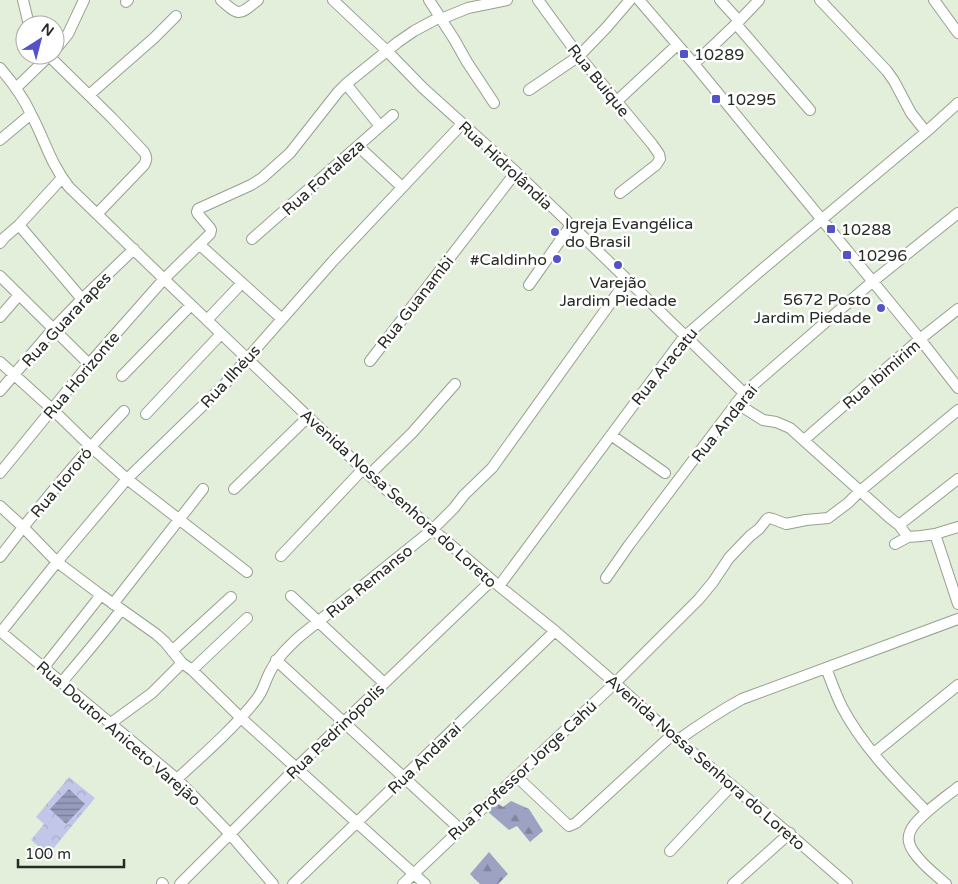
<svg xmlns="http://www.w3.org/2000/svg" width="958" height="884" font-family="'Varela Round',sans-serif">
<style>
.forest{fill:url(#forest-firs)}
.park{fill:url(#park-crowns)}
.water{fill:url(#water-rules)}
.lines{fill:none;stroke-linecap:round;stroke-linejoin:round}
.minor-casing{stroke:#95a18e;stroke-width:12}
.minor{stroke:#fff;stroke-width:10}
.poi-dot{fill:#5452c9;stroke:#fff;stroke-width:2}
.labels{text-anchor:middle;stroke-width:5;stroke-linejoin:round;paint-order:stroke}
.poi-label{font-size:16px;fill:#262b24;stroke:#fff;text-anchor:start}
.street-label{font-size:16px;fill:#262b24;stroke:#fff}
</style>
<defs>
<pattern id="forest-firs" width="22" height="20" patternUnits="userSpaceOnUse" patternTransform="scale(1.25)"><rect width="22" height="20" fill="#9da2c3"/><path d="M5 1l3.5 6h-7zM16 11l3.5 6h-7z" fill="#80849e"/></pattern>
<pattern id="park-crowns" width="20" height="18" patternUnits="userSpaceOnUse" patternTransform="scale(1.25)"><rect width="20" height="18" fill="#c2c7e9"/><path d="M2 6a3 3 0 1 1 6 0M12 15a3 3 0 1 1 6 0" fill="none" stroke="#a7abc8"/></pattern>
<pattern id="water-rules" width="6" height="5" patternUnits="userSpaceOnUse" patternTransform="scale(1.25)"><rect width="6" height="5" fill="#969abb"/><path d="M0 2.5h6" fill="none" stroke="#7a7e98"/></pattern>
</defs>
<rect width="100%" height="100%" fill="#e3efdb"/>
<path class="forest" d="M 511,801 L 529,809 L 543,831 L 530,842 L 517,826 L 509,830 L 487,811 L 497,803 L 503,807 Z
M 489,852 L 508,874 L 498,884 L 480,884 L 470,874 Z"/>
<path class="park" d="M 69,777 L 95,798 L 48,855 L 31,840 L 44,824 L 36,817 Z"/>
<path class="water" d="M 69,789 L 85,804 L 66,824 L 50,809 Z"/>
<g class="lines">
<g class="minor-casing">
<path id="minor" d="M 23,0 L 29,25
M 221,0 C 240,17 239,15 258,0
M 333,0 L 387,51 L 423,88 L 516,172 L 571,225 L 744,393
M 429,0 L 440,17
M 538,0 L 579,56 L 652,144 L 659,154 L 660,159 L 656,165 L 620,193
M 639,0 L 694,64 L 920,339 L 958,388
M 720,0 L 739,21
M 820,0 L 887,71 L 894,81 L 911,113 L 926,132
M 934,0 L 958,33
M 126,2 L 128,0
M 441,19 L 454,39 L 467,62 L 494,103
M 736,24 L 810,110
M 55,50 L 68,34 L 84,0
M 48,55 L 112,118 L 144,152 C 147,157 147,159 144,165 L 97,214
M 694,64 L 739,21 L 759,0
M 0,68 C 12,82 23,97 31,114 C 45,140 50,163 69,187 L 164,279 L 369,475 L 499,586 L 555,631 L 615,683 L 672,735 L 793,837 L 847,884
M 346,84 L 380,126
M 16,88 L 50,55
M 529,90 L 579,56 L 606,28 L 630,0
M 89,95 L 154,38 L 176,16
M 617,101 L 677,45
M 0,140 L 31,114
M 358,146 L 402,187
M 19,225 L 82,299
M 252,239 L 393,115
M 0,243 L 5,237 L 19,225 L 62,178
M 200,245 L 282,319
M 0,276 L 89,364
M 529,285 L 571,225
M 0,317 L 19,295
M 207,320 L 242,283
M 370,361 L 516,172
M 0,362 L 52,409 L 90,446 L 127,479 L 247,572
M 122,376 L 191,305
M 0,391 L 53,329 L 82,299 L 134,249
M 736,403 L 763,420 L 776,422 L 790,428 L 890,518 L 899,525 L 908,537
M 146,414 L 221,334
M 611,435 L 665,473
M 804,440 L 920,339 L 958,309
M 0,473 L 89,364 L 164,279 L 210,234 L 211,230 L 210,228 L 198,214 L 197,212 L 198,209 L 251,185 L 262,178 L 290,153 L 338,92 L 346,84 L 398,42 L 414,31 L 440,17 L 441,19 L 468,8 L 507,0
M 369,475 L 412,433 L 455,384
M 234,489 L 308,417
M 0,506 L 23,527 L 57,562 L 101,595 L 156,634 L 165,642 L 182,663 L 192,670 L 241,718 L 425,884
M 899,525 L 958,479
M 935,534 L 958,604
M 895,544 L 908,537 L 921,536 L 935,534 L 958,527
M 281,556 L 363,469
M 0,557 C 39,506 80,457 124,411
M 606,578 L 629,545 L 744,393 L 872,282 L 958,213
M 499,586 L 684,337 L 759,272 L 926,132 L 958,103
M 291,596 L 384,683
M 113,604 L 203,489
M 0,631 L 177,779 L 230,834 L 273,884
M 1,632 L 57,562 L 127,479 L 224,385 L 333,261 L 462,124
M 172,651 L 231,597
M 276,660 L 460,829
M 44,667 L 101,595
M 826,668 C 831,681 836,695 842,707 C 863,747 896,780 927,812
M 192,670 L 247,618
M 62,682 C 82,658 102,635 121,610
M 111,723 L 152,693 L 182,663
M 678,740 C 699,725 720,711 742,699 L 958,619
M 874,753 L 958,685
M 516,776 L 569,826 L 576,823 L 599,802 L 672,735
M 177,779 C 204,754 233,729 256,700 C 262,693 264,685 268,676 C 275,660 286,649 299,637 L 432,530 L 454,508 L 464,495 L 492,468 L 627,280
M 670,851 L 732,785
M 162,883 L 163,884
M 180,884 L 296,768 L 492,580
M 293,884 L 555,631
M 403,884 L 615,683 L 699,599 L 713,582 L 729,558 L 750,536 L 759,529 L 767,519 L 769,518 L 773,519 L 786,524 L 806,520 L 828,518 L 848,503 L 860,491 L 958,410
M 733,884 L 790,833
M 946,884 C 935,874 921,864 913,851 C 909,845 907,839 910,832 C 914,819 946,797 958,787"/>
</g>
<use href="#minor" class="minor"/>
</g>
<g class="poi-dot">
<rect x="679" y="49" width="10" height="10" rx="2.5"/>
<rect x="711" y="94" width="10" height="10" rx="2.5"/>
<rect x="826" y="224" width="10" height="10" rx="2.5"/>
<circle cx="555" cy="232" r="5"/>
<rect x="842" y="250" width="10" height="10" rx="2.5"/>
<circle cx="557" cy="259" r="5"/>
<circle cx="618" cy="265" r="5"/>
<circle cx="881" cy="308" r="5"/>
</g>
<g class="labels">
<g class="poi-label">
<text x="694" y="60">10289</text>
<text x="726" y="105">10295</text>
<text x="565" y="229">Igreja Evangélica<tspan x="565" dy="18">do Brasil</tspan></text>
<text x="841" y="235">10288</text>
<text x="857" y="261">10296</text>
<text x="547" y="265" text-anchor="end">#Caldinho</text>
<text x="618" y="288" text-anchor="middle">Varejão<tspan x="618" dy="18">Jardim Piedade</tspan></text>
<text x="871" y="305" text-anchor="end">5672 Posto<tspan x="871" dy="18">Jardim Piedade</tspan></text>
</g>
<g class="street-label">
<text transform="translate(599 80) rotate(51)" y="6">Rua Buíque</text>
<text transform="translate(506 165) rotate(43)" y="6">Rua Hidrolândia</text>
<text transform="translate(323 177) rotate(-42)" y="6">Rua Fortaleza</text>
<text transform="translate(415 302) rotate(-52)" y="6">Rua Guanambi</text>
<text transform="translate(66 319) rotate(-47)" y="6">Rua Guararapes</text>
<text transform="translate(664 366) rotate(-51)" y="6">Rua Aracatu</text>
<text transform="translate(881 374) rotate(-41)" y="6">Rua Ibimirim</text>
<text transform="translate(81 375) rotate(-50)" y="6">Rua Horizonte</text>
<text transform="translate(230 376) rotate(-47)" y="6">Rua Ilhéus</text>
<text transform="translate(724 423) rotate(-51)" y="6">Rua Andaraí</text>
<text transform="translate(61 482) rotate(-50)" y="6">Rua Itororó</text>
<text transform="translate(399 498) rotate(42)" y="6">Avenida Nossa Senhora do Loreto</text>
<text transform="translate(369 581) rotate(-39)" y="6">Rua Remanso</text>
<text transform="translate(335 731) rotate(-44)" y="6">Rua Pedrinópolis</text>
<text transform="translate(119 733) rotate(41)" y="6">Rua Doutor Aniceto Varejão</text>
<text transform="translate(424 758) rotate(-44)" y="6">Rua Andaraí</text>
<text transform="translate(706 762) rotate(41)" y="6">Avenida Nossa Senhora do Loreto</text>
<text transform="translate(522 770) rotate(-43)" y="6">Rua Professor Jorge Cahú</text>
</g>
</g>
<g transform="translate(40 40) rotate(36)"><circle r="24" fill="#ffffff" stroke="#a8aaa7"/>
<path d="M0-4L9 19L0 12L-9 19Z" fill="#5452c9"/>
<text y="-8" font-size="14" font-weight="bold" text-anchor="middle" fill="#262b24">N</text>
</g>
<path d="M18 859v8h106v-8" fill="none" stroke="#262b24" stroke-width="2.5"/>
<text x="25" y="859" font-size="15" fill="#262b24" stroke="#ffffff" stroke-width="4" paint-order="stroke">100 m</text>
</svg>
